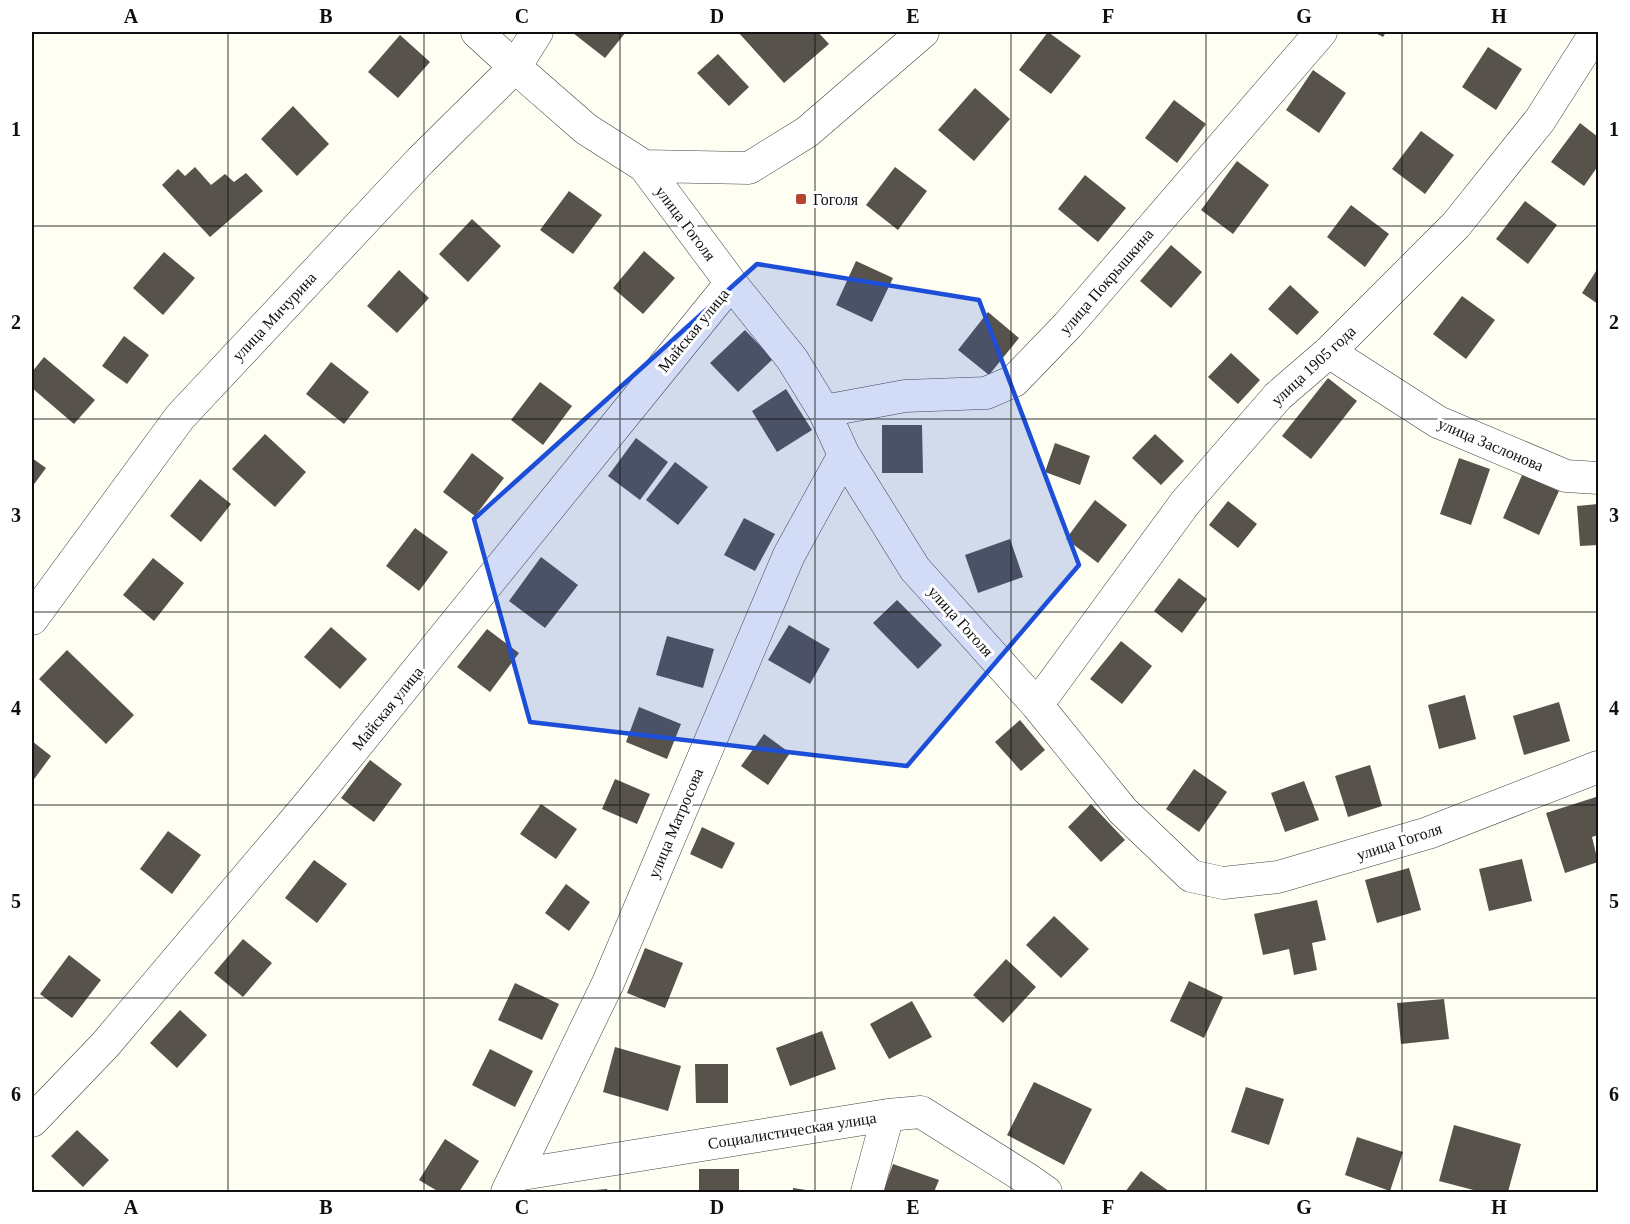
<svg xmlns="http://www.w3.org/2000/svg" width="1630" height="1224" font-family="'Times New Roman',serif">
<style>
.building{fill:#57534c}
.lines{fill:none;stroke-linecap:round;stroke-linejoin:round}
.street-casing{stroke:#424242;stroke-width:33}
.street{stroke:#fff;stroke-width:32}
.marked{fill:#1d4ed8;fill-opacity:0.2;stroke:#1d4ed8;stroke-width:4.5;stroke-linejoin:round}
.grid{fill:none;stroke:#0f0f0f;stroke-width:1.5;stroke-opacity:0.55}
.poi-dot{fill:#b64530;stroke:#fff;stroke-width:2}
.labels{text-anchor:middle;stroke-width:6;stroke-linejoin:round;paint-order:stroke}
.poi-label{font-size:16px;fill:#0f0f0f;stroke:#fff;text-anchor:start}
.street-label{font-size:16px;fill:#0f0f0f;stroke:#fff}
.neatline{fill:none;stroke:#0f0f0f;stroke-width:2}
.grid-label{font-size:20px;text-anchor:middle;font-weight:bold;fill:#0f0f0f}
</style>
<rect width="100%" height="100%" fill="#fefef2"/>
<path class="building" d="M 574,32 L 626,32 L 605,58 L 573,33 Z
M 738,32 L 818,32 L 829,44 L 784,83 Z
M 1048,32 L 1081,56 L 1051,94 L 1019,70 Z
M 1374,32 L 1386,32 L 1383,37 Z
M 400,35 L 430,62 L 398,98 L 368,72 Z
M 1488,47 L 1522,69 L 1496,110 L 1462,87 Z
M 718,54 L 749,87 L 729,106 L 697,73 Z
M 1313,70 L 1346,93 L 1319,133 L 1286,110 Z
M 975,88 L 1010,119 L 974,161 L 938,130 Z
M 1174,100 L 1206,124 L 1177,163 L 1145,138 Z
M 293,106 L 329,144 L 297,176 L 261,139 Z
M 1580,123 L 1598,137 L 1598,166 L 1584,186 L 1551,162 Z
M 1421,131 L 1454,155 L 1425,194 L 1392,169 Z
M 1237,161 L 1269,185 L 1233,234 L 1201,210 Z
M 195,167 L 211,185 L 225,174 L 234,182 L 246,173 L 263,191 L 210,237 L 162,185 L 178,169 L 185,176 Z
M 895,167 L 927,191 L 898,230 L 866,205 Z
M 1085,175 L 1126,208 L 1098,242 L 1058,209 Z
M 569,191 L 602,215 L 573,254 L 540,230 Z
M 1525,201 L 1557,225 L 1528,264 L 1496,239 Z
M 1351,205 L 1389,234 L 1365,267 L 1327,237 Z
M 472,219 L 501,246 L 468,282 L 439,254 Z
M 1171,245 L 1202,272 L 1171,308 L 1140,281 Z
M 644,251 L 675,278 L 643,314 L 613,288 Z
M 164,252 L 195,278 L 163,315 L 133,288 Z
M 856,261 L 893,278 L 872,322 L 836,305 Z
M 1598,268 L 1598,304 L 1582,293 Z
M 399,270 L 429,298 L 397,333 L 367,306 Z
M 1290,285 L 1319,312 L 1297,335 L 1268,309 Z
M 1462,296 L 1495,320 L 1466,359 L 1433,334 Z
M 988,312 L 1019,338 L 989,375 L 958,350 Z
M 745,330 L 773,359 L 738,392 L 710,363 Z
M 124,336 L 149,355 L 127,384 L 102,366 Z
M 1231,353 L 1260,380 L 1238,404 L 1208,377 Z
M 44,357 L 95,400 L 74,424 L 32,388 L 32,372 Z
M 331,362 L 369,392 L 344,424 L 306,394 Z
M 1328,378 L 1357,401 L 1311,459 L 1282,436 Z
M 540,382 L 572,406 L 543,445 L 511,420 Z
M 786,389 L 812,430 L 777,452 L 752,411 Z
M 882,425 L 922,425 L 923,473 L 882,473 Z
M 265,434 L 306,472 L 275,507 L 232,469 Z
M 1155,434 L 1184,461 L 1161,485 L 1132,458 Z
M 636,438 L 668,462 L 640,500 L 608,476 Z
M 1055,443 L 1090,456 L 1080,485 L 1045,472 Z
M 472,453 L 504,478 L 475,516 L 443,492 Z
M 32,458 L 46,468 L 32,487 Z
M 1459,458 L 1490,469 L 1471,525 L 1440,514 Z
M 675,462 L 708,487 L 678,525 L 646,500 Z
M 1522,475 L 1559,491 L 1539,535 L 1503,518 Z
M 200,479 L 231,504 L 201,542 L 170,516 Z
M 1095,500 L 1127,525 L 1098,563 L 1066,539 Z
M 1228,501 L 1257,524 L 1238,548 L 1209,525 Z
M 1598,504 L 1598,545 L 1580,546 L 1577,506 Z
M 744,518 L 775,534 L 755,571 L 724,555 Z
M 415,528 L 448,552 L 419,591 L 386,566 Z
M 1010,539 L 1023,577 L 978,593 L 965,555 Z
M 541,557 L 578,585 L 545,628 L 509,601 Z
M 153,558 L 184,583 L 154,621 L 123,595 Z
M 1179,578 L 1207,599 L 1182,633 L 1154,611 Z
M 897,600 L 942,645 L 918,669 L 873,623 Z
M 789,625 L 830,649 L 810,684 L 768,660 Z
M 331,627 L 367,659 L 340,689 L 304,657 Z
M 487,629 L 519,653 L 490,692 L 457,667 Z
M 667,636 L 714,649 L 703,688 L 656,675 Z
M 1121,641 L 1152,666 L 1122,704 L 1090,679 Z
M 67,650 L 134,715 L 106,744 L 39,679 Z
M 1465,695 L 1476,739 L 1439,749 L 1428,705 Z
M 1559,702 L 1570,741 L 1524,755 L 1513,716 Z
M 639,707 L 681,724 L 667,759 L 626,742 Z
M 1020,720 L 1045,750 L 1021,771 L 995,742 Z
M 764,734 L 790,753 L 768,785 L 741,766 Z
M 32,741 L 51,756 L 32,782 Z
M 370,760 L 402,784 L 374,822 L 341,798 Z
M 1370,765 L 1382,806 L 1348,817 L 1335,776 Z
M 1194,769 L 1227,792 L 1199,832 L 1166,809 Z
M 615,779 L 650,794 L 637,824 L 602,809 Z
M 1304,781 L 1319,820 L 1285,832 L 1271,793 Z
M 1596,797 L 1598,806 L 1598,835 L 1592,837 L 1598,862 L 1565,873 L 1546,813 Z
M 541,804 L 577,829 L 556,859 L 520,834 Z
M 1091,804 L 1125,840 L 1101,862 L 1068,827 Z
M 702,827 L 735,843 L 722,869 L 690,854 Z
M 168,831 L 201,855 L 172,894 L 140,869 Z
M 1522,859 L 1532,901 L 1489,911 L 1479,869 Z
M 314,860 L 347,884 L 317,923 L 285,898 Z
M 1409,868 L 1421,910 L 1377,923 L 1365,880 Z
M 566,884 L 590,902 L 569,931 L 545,913 Z
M 1317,900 L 1326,940 L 1312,943 L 1317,970 L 1294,975 L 1289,949 L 1263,955 L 1254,914 Z
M 1054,916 L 1089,949 L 1061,978 L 1026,945 Z
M 243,939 L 272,963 L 243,997 L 214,973 Z
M 645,948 L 683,963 L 665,1008 L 627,993 Z
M 69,955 L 101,980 L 72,1018 L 40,994 Z
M 1006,959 L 1036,987 L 1003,1023 L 973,995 Z
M 1189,981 L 1223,997 L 1204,1038 L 1170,1021 Z
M 515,983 L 559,1004 L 542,1040 L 498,1020 Z
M 1444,999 L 1449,1039 L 1401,1044 L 1397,1003 Z
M 912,1001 L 932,1037 L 889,1059 L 870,1024 Z
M 180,1010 L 207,1035 L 177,1068 L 150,1043 Z
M 822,1031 L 836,1069 L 790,1086 L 776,1048 Z
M 615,1047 L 681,1066 L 668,1111 L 603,1092 Z
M 490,1049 L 533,1071 L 515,1107 L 472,1085 Z
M 695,1064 L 728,1064 L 728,1103 L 696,1103 Z
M 1034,1082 L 1092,1109 L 1064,1165 L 1007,1135 Z
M 1246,1087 L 1284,1099 L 1269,1145 L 1231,1132 Z
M 1454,1125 L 1521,1144 L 1508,1192 L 1481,1192 L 1439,1181 Z
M 77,1130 L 109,1160 L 83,1187 L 51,1156 Z
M 1357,1137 L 1403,1152 L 1390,1191 L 1345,1175 Z
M 445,1139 L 479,1161 L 459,1192 L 439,1192 L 419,1180 Z
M 893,1164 L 939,1180 L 934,1192 L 883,1192 Z
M 699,1169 L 739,1169 L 739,1192 L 699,1192 Z
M 1141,1171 L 1170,1192 L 1125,1192 Z
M 793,1188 L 813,1191 L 813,1192 L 793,1192 Z
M 607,1189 L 608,1192 L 585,1192 L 584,1191 Z"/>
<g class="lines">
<g class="street-casing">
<path id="street" d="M 477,32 L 515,67 L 586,129 L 644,166 L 731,283 L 792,359 L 824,411 L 844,455 L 915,569 L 1037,705 L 1123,811 L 1191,876 L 1223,883 L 1278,877 L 1428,833 L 1598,767
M 644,166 L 749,168 L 807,132 L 923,32
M 1329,352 L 1438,422 L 1566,476 L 1598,478
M 824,411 L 905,396 L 986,393 L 1014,381 L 1068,325 L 1321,32
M 32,619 L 180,417 L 420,161 L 515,67 L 537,32
M 1037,705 L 1185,503 L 1278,396 L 1329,352 L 1456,225 L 1540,120 L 1596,32
M 32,1121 L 105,1045 L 309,804 L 731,283
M 516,1175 L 888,1115 L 921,1112 L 1029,1180 L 1046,1192
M 507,1192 L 608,983 L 789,555 L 844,455
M 867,1192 L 888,1115"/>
</g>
<use href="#street" class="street"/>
</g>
<path class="marked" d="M 757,264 L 979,300 L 1079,565 L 907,766 L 530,722 L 474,519 Z"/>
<path class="grid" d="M 228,32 L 228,1192M 424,32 L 424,1192M 620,32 L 620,1192M 815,32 L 815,1192M 1011,32 L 1011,1192M 1206,32 L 1206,1192M 1402,32 L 1402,1192M 32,226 L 1598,226M 32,419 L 1598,419M 32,612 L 1598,612M 32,805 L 1598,805M 32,998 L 1598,998"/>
<rect class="poi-dot" x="795" y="193" width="12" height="12" rx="3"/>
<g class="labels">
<g class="poi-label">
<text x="813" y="205">Гоголя</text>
</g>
<g class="street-label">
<text transform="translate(686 223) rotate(53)" y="6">улица Гоголя</text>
<text transform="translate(1106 281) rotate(-49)" y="6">улица Покрышкина</text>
<text transform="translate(274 316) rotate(-47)" y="6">улица Мичурина</text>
<text transform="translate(693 330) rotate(-51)" y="6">Майская улица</text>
<text transform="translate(1313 365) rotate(-43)" y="6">улица 1905 года</text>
<text transform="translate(1491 444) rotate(23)" y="6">улица Заслонова</text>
<text transform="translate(961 621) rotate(48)" y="6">улица Гоголя</text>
<text transform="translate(387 708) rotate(-51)" y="6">Майская улица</text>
<text transform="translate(675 823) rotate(-67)" y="6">улица Матросова</text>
<text transform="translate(1399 841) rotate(-18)" y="6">улица Гоголя</text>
<text transform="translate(792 1130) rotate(-9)" y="6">Социалистическая улица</text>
</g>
</g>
<rect width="1630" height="1224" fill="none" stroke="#ffffff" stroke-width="66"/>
<rect x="33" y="33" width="1564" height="1158" class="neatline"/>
<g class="grid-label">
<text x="131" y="23">A</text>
<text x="326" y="23">B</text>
<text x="522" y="23">C</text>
<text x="717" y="23">D</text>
<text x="913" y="23">E</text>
<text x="1108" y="23">F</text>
<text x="1304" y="23">G</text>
<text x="1499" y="23">H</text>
<text x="16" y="136">1</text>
<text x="1614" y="136">1</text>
<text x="16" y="329">2</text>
<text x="1614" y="329">2</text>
<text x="16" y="522">3</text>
<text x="1614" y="522">3</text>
<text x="16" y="715">4</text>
<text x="1614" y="715">4</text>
<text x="16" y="908">5</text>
<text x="1614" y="908">5</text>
<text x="16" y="1101">6</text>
<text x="1614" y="1101">6</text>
<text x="131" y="1214">A</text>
<text x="326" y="1214">B</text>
<text x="522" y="1214">C</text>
<text x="717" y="1214">D</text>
<text x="913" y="1214">E</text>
<text x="1108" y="1214">F</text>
<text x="1304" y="1214">G</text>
<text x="1499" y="1214">H</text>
</g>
</svg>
